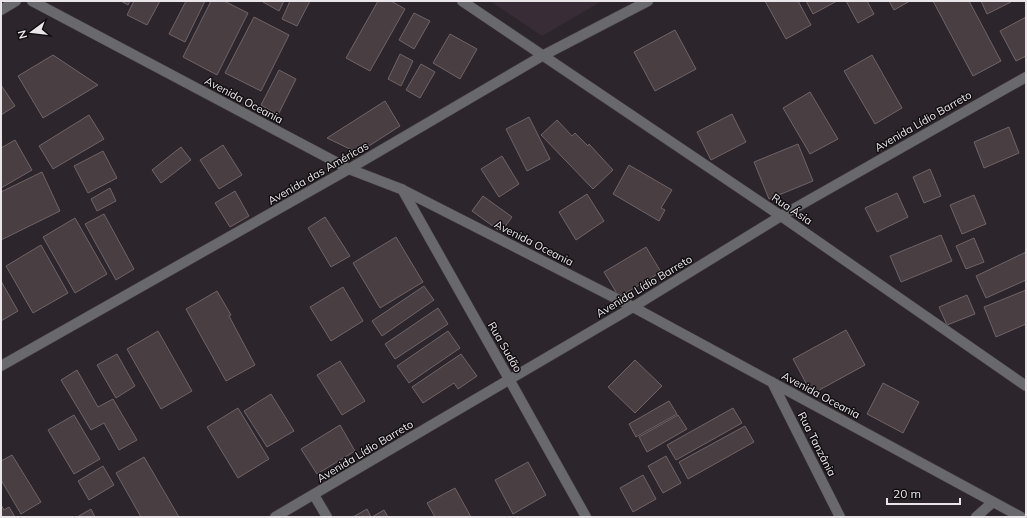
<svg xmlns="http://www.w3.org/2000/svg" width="1027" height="518" font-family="Mulish,sans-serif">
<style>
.built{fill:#382c37}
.building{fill:#493f42;stroke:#6f6366}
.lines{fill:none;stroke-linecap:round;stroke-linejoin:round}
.minor-casing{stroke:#464046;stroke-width:11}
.minor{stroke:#69686c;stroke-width:10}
.labels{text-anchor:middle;stroke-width:3;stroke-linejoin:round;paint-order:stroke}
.street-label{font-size:11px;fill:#e9e5e9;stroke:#120f12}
</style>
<rect width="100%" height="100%" fill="#2c252b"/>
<path class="built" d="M 490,1 L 602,1 L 542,36 Z"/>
<path class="building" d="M 121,1 L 130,1 L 128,5 Z
M 134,1 L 160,1 L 147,25 L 127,15 Z
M 186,1 L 205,1 L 185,42 L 169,34 Z
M 211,1 L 224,1 L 248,13 L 217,75 L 183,57 Z
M 263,1 L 284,1 L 279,11 L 263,2 Z
M 290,1 L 310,1 L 297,26 L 282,19 Z
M 378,1 L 391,1 L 405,9 L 370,71 L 346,58 Z
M 765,1 L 798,1 L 811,25 L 786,39 Z
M 806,1 L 837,1 L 813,14 Z
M 846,1 L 867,1 L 874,14 L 858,23 Z
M 889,1 L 910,1 L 894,10 Z
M 933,1 L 969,1 L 1001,61 L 973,76 Z
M 981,1 L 1010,1 L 1011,2 L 987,14 Z
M 414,13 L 430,21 L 414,49 L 399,40 Z
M 254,17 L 289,35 L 261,91 L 225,73 Z
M 1026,17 L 1026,56 L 1016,61 L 1000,31 Z
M 675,30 L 696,69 L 655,91 L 634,52 Z
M 450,34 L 477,49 L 460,79 L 433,63 Z
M 400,54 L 413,61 L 401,86 L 388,79 Z
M 53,55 L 98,85 L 43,118 L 18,76 Z
M 872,55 L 902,108 L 875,124 L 844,71 Z
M 421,64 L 435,72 L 420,98 L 406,90 Z
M 279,70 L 296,79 L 278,115 L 261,105 Z
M 1,85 L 15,106 L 1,115 Z
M 810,92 L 838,139 L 810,154 L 783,108 Z
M 385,101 L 400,126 L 358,153 L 327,138 Z
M 732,114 L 746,142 L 711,160 L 697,132 Z
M 89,115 L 104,139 L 53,169 L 39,146 Z
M 529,117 L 550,159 L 527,171 L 506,129 Z
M 557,120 L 572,136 L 575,133 L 588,146 L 589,144 L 613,170 L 593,189 L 541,135 Z
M 1009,127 L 1019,153 L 984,168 L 974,142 Z
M 15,140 L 32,170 L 1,188 L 1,148 Z
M 798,144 L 813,181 L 769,199 L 754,162 Z
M 223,145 L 242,175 L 219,189 L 200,160 Z
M 181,147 L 191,160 L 161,183 L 152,170 Z
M 103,151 L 117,178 L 88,193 L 74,166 Z
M 502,156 L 519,184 L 499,197 L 481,169 Z
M 629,165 L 672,190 L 661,208 L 665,210 L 659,221 L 613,194 Z
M 930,169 L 941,196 L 924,203 L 913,177 Z
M 42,172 L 60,211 L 1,240 L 1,192 Z
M 110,188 L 116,201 L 97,211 L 91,199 Z
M 235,191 L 249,216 L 230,227 L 215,203 Z
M 897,193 L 908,217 L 877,232 L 865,208 Z
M 587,194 L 604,221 L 576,240 L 559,212 Z
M 974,195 L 986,224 L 962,234 L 950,205 Z
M 483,196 L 512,217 L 501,232 L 472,211 Z
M 104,214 L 134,269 L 116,280 L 85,224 Z
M 325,217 L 350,256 L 331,267 L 308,228 Z
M 75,218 L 107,274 L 75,293 L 43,237 Z
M 941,235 L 952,261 L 901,282 L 890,256 Z
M 396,237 L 423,282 L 380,308 L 353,263 Z
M 974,238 L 984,262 L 966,269 L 956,246 Z
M 41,245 L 68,293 L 33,313 L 6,266 Z
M 646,247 L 661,272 L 619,297 L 604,272 Z
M 1026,252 L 1026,280 L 986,298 L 976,276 Z
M 1,281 L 18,311 L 1,321 Z
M 424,286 L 434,300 L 382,336 L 372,321 Z
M 343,287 L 363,321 L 331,341 L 310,307 Z
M 1026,290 L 1026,324 L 996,337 L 984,307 Z
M 217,291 L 231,315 L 229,316 L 255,365 L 226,381 L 186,309 Z
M 967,295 L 975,314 L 947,325 L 939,307 Z
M 438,308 L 448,324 L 395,359 L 385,344 Z
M 846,330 L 865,365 L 812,394 L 793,359 Z
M 158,331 L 192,391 L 161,409 L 127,349 Z
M 448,331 L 460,348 L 409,383 L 397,366 Z
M 117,354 L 135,386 L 116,398 L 97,365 Z
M 461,354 L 477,376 L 458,389 L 454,383 L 423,403 L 412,387 Z
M 635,360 L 662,386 L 635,413 L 608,387 Z
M 340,361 L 365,401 L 342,415 L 317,375 Z
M 77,370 L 98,407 L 113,399 L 137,440 L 119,450 L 104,423 L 91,430 L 61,380 Z
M 883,383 L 919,402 L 903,433 L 867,414 Z
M 271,394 L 294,431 L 267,447 L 244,411 Z
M 669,401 L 677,414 L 636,437 L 629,424 Z
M 238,408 L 269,459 L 238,478 L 207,427 Z
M 733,408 L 742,423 L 676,460 L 667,445 Z
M 74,415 L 100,459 L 74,474 L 48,430 Z
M 678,415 L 687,429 L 647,452 L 639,437 Z
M 340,425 L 355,451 L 317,474 L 301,449 Z
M 745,426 L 754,442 L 688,479 L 679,462 Z
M 12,455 L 41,502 L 21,514 L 1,480 L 1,461 Z
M 666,456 L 681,483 L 663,493 L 648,466 Z
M 144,457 L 179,517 L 141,517 L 116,473 Z
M 528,462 L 546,495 L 513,514 L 495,480 Z
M 103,466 L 114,485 L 89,500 L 78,481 Z
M 643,475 L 656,499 L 633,512 L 620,488 Z
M 455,488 L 471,517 L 435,517 L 427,503 Z
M 1,505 L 4,510 L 9,507 L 15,517 L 1,517 Z
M 91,509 L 95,517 L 77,517 Z
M 367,509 L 371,517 L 353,517 Z
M 384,510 L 388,517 L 372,517 Z"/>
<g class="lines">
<g class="minor-casing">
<path id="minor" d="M 32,1 L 349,169 L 401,189 L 633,307 L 1021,517
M 462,1 L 781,216 L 1026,386
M 1,10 L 16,1
M 402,189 L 509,379 L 586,517
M 1,366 L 349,169 L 542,56 L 648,1
M 772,382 L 840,517
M 314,495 L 327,517
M 275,517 L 633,307 L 781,216 L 1026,77
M 976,517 L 993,502"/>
</g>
<use href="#minor" class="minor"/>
</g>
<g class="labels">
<g class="street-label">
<text transform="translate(244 100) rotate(28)" y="4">Avenida Oceania</text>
<text transform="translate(923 121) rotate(-30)" y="4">Avenida Lídio Barreto</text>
<text transform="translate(318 173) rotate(-30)" y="4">Avenida das Américas</text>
<text transform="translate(792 209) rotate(34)" y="4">Rua Ásia</text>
<text transform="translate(534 243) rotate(27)" y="4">Avenida Oceania</text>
<text transform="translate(644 286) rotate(-31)" y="4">Avenida Lídio Barreto</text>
<text transform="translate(505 347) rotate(60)" y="4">Rua Sudão</text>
<text transform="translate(821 395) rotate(28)" y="4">Avenida Oceania</text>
<text transform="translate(817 444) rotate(63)" y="4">Rua Tanzânia</text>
<text transform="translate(365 451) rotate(-31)" y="4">Avenida Lídio Barreto</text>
</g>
</g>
<rect width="1027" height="518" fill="none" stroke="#e9e5e9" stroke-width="4"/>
<g transform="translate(32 32) rotate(255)" stroke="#120f12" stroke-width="3" paint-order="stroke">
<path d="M0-3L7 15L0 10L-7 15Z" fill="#e9e5e9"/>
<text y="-6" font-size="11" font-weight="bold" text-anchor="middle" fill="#e9e5e9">N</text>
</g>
<path d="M887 498v6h73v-6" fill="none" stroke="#e9e5e9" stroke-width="2"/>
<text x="893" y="498" font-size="12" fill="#e9e5e9" stroke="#120f12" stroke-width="3" paint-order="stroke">20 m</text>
</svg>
